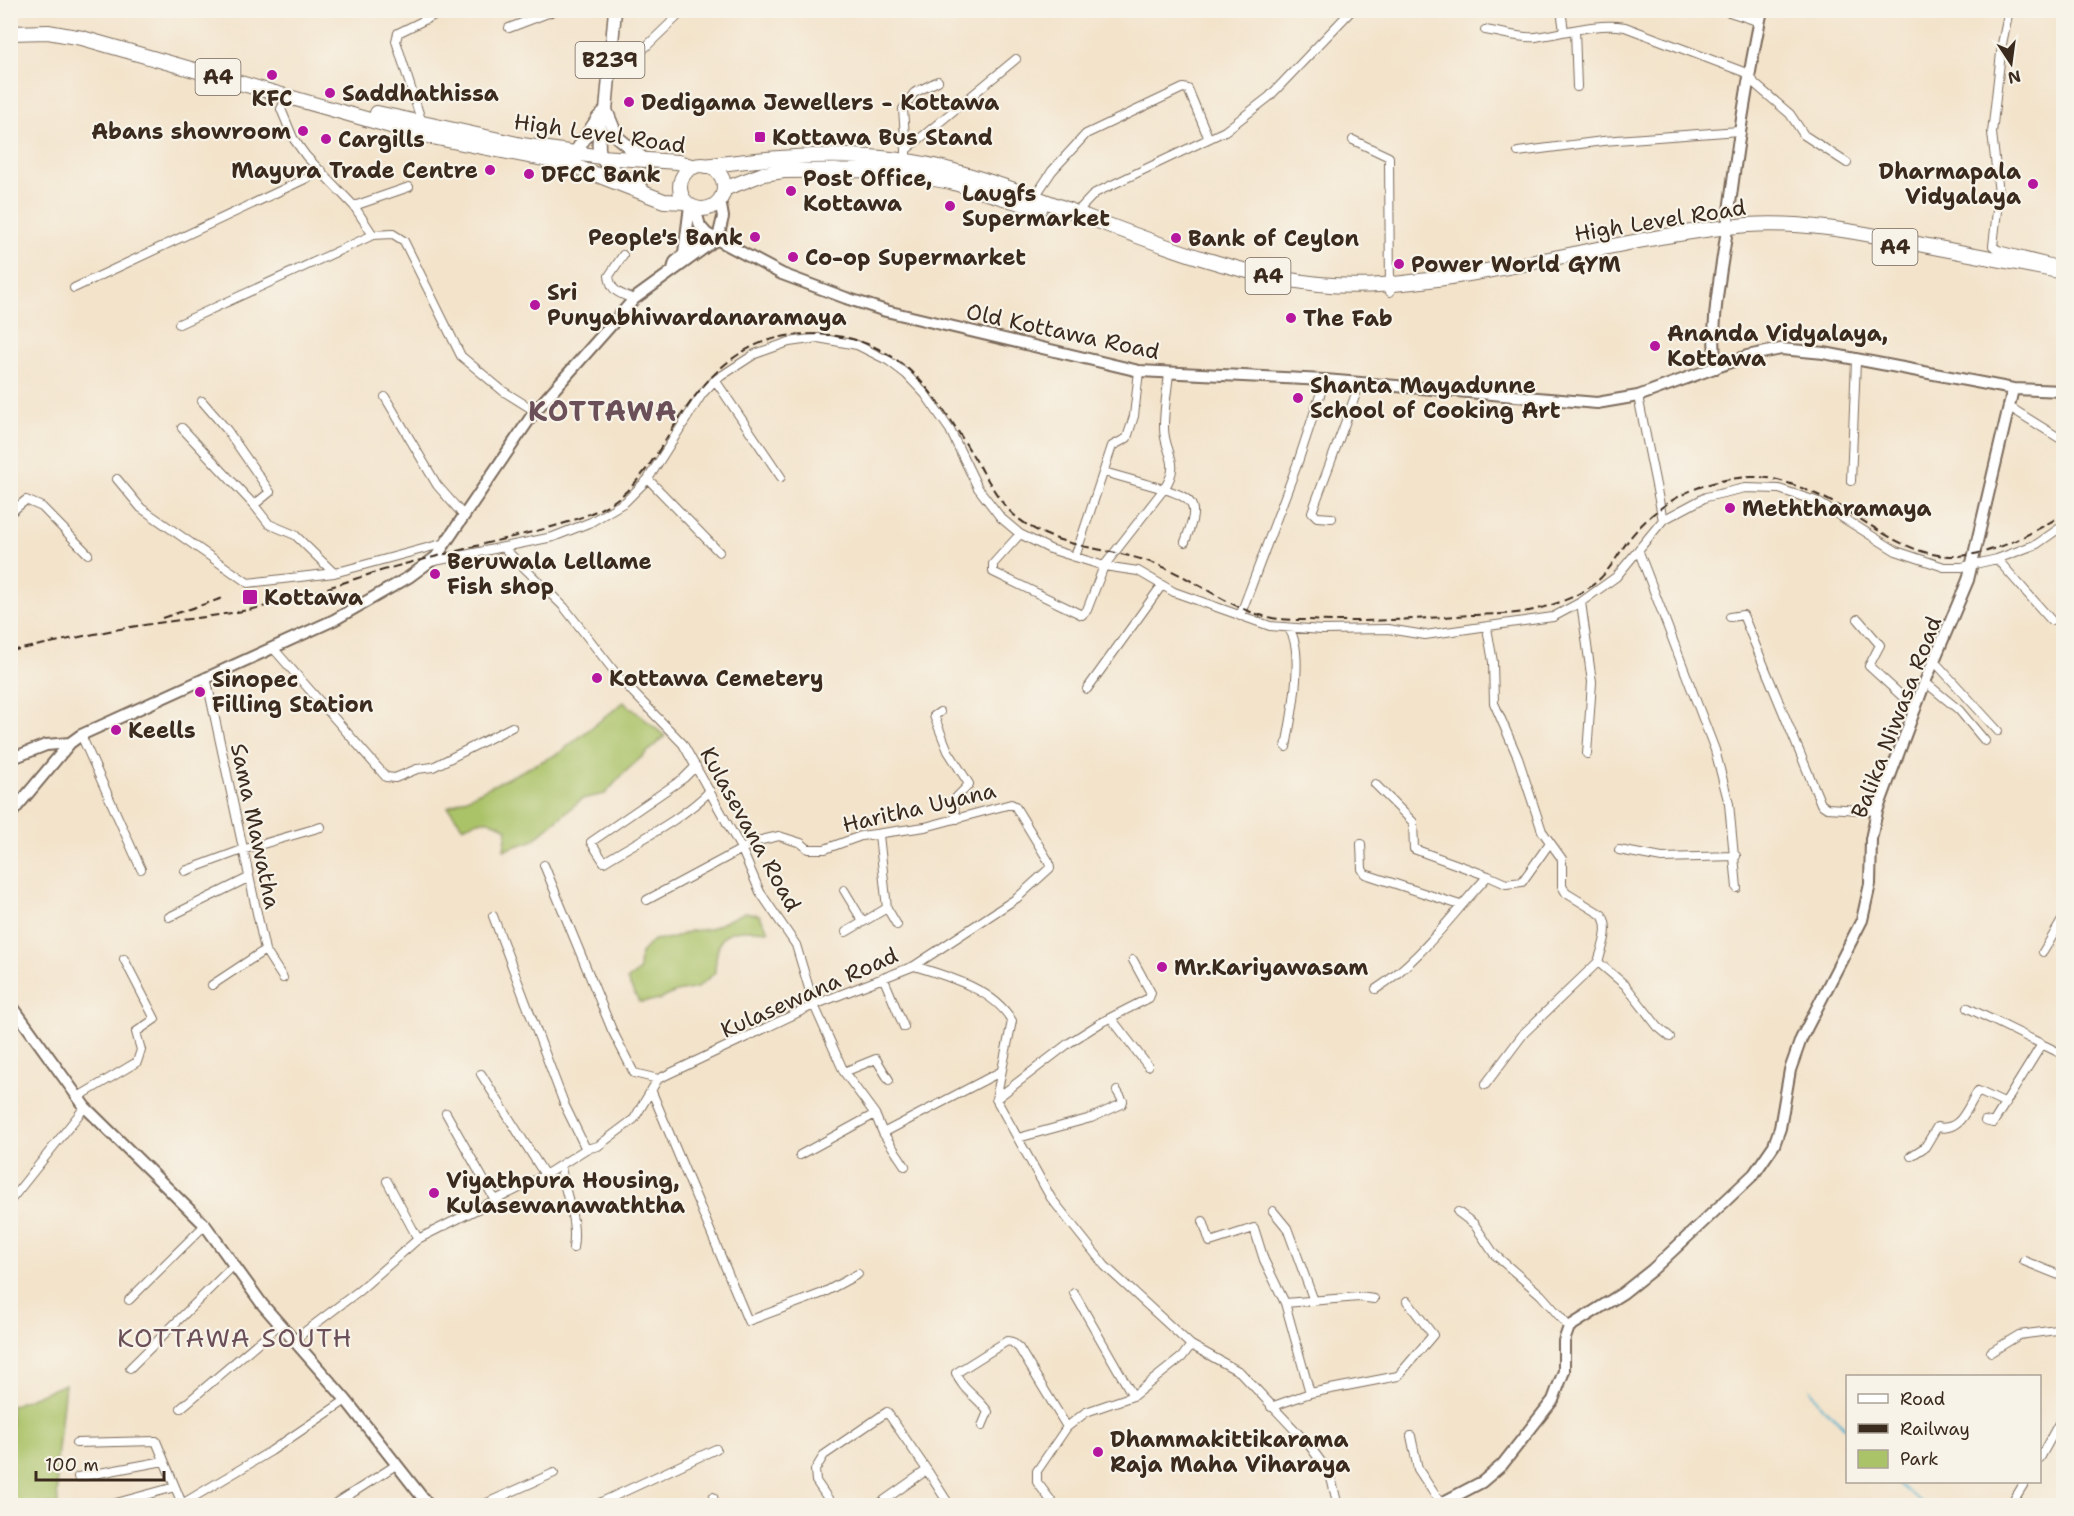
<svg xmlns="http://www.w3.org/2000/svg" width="2074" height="1516" font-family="'Shantell Sans',sans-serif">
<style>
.green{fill:#aac268;stroke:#727643;stroke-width:1.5}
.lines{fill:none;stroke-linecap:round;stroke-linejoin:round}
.stream{stroke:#4caecb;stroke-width:2}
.street-casing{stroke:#7b6b5b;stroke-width:10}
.secondary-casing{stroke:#7b6b5b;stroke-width:14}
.primary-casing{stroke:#7b6b5b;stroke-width:15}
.highway-casing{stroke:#7b6b5b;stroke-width:16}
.street{stroke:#fff;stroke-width:8}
.secondary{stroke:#fff;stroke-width:10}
.primary{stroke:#fff;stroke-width:12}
.highway{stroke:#fff;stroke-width:14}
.rail{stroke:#3b2a1e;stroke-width:2;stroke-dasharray:9 4.5;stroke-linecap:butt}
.poi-dot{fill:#b5179e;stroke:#f7f3e8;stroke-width:2}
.labels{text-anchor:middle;stroke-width:4.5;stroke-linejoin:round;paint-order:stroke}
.shield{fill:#f7f3e8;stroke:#73665b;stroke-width:1.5}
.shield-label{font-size:21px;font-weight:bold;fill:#3b2a1e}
.poi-label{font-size:22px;font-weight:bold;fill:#3b2a1e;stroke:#f7f3e8;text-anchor:start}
.street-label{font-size:22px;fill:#3b2a1e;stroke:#f7f3e8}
.quarter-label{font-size:26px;letter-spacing:1.5px;fill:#6c5059;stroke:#f7f3e8}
.district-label{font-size:28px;font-weight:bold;letter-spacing:1.5px;fill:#6c5059;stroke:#f7f3e8}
</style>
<rect width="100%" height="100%" fill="#f7f3e8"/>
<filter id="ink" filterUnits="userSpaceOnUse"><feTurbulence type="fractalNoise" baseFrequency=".0167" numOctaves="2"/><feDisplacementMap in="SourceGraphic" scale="12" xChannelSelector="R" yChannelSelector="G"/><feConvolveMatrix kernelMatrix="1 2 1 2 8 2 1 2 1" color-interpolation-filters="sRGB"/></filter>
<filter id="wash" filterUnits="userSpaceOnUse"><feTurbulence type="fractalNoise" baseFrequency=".008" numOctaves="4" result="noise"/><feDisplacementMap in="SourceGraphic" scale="24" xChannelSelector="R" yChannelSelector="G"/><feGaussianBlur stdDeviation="1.35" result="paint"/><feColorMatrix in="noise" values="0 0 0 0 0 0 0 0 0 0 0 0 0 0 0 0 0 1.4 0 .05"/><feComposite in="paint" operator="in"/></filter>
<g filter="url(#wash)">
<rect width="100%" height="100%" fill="#f3e3cb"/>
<path class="green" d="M 624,702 L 665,736 L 624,773 L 605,794 L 582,799 L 532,841 L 504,850 L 507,829 C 490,818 481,818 463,827 L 448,807 L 559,753 Z
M 745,912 L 759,915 L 769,931 C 727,928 717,928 715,973 L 697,988 L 676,992 L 659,1000 L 639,1002 L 627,980 L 639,971 L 640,954 L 653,940 L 673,938 L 690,931 L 709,929 Z
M 65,1384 L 56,1468 L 58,1505 L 11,1505 L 11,1406 Z"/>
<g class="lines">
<path class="stream" d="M 1811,1389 L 1820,1405 L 1848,1430
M 1896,1482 L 1926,1506"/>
</g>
</g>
<g filter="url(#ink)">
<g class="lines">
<g class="street-casing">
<path id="street" d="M 1561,10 L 1564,31
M 1723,10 L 1760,22
M 2009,10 L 2002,44 L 1992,133 L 1999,193 L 1993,246 L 1998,250 L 2050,263
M 509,28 L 556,10
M 1485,30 C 1501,32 1521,39 1536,37 C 1565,33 1596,22 1625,27 L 1749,74 L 1755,84 L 1790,114 L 1804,135 L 1847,163
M 1575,30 L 1577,87
M 608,76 L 629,63 L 684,10
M 422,123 L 396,41 L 398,33 L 445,10
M 1353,140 L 1389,157 L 1390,292
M 906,150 L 903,109 L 914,93 L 938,81
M 1518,152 L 1603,141 L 1739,131
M 906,161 L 906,150 L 1016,59
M 1034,198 L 1052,171 L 1086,134 L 1183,88 L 1188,89 L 1208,137
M 354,206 L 409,187
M 1075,214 L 1095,193 L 1225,131 L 1269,97 L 1352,10
M 373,235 L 393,234 L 404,241 L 461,356 L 503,391 L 535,411
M 623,255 L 609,276 C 611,292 620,294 634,299
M 74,288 L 322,171
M 179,324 L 373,235 L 354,206 L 306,156 L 293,138 L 281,109 L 287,98
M 715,380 L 781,477
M 2060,391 L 2064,345
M 1638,396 L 1663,520
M 385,397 L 437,485 L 464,516
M 202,401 L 227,430 L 270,492 L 254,505 L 269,524 L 295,535 L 334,573 L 445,543
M 2008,406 L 2064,441
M 182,428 L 254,505
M 1104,472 L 1164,489 C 1183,461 1163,453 1164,426 C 1164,409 1167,391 1169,374
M 117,479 L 141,508 L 248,583 L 334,573
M 648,479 L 719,552
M 1851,481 L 1856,361
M 10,513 L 26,500 L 42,507 L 88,554
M 1332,518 L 1317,517 L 1312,512 L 1360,383
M 1020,534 L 993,564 L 993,572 L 1082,615 L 1087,610 L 1104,566 L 1164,489 C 1200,500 1197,509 1185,542
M 505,549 L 564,607 L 621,680 L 683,744 L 742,850 L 760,892 L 796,945 L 814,1005 L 844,1072 L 875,1114 L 883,1133 L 905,1166
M 1639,552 L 1715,750 L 1729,804 L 1737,888
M 1075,557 L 1112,446 L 1127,438 L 1134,416 L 1139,371
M 1997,559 L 2051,620
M 430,562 L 553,537 L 591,522 L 625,502 L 648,479 L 702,394 L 715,380 L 755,354 L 789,342 L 818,338 L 857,345 L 889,361 L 906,374 L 925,394 L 950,430 L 978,488 L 1001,518 L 1020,534 L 1050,549 L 1104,566 L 1138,571 L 1174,592 L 1270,626 L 1322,630 L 1388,629 L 1425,635 L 1553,617 L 1581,602 L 1616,577 L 1663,520 L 1706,497 L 1745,488 L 1779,489 L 1816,501 L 1896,551 L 1944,567 L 1962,567 L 1997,559 L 2037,544 L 2064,525
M 1581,602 L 1592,682 L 1587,754
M 1240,616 L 1298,462 L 1325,380
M 1730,617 L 1743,615 L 1821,804 L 1827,808 L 1877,811
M 1858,619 L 1880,645 L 1869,666 L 1916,709
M 1487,628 L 1493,662 L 1494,703 L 1518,758 L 1542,831 L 1562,859 L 1562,886 L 1566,893 L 1602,915 C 1611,929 1602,948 1598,962 L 1625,985 L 1658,1027 L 1670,1037
M 273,648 L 386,777 L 395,778 L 417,769 L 433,767 L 512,727
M 1934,661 L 1998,731
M 206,677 L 265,950 L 283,978
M 1925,682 L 1959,710 L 1985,741
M 1087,689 L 1162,585
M 940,712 L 934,716 L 948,751 L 969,784 C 957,800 949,795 957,819
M 81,735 L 141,869
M 1286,747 C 1291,720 1306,648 1288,628
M 696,766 L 684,778 L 591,842 L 604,862 C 639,840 680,821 710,791
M 1375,784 L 1413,822 L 1414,849 L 1488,876
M 879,835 L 887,908 L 897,925
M 1361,844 L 1362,869 L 1365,874 L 1460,905
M 1619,850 L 1662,858 L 1736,856
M 544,865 L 612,1030 L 634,1073 L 658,1079
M 185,871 L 242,850 L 321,827
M 844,890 L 862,920
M 647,900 L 757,841 L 779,836 L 801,843 L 808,849 L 825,849 L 861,836 L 925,827 L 1011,804 L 1015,806 L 1049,862 L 1050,868 L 1017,898 L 914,966
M 493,916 L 565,1106 L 586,1149
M 169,917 L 248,878
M 846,932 L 887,908
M 2043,952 L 2064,917
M 883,977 L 904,1027
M 212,985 L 265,950
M 1376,989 C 1421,960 1451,915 1488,876 L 1506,884 L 1522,882 L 1549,844
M 1968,1008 L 2064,1055
M 1111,1018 L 1148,1066
M 844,1072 L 876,1059 L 889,1080
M 481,1074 L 545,1175
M 1485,1085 L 1524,1033 L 1598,962
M 652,1092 L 748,1321 L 823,1293 L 858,1274
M 78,1097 L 137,1062 L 141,1050 L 136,1032 L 155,1019 L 124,959
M 996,1099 L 1069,1043 L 1102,1022 L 1149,998 L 1151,993 L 1133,960
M 446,1113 L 495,1200
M 1985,1121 L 1993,1123 L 2042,1044
M 883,1133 L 1000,1072
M 1018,1138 L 1091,1118 L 1122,1104 L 1123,1101 L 1117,1091
M 800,1155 L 875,1114
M 1911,1156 L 1925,1147 L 1937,1127 C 1961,1132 1966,1109 1978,1091 L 2006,1104
M 561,1166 C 564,1194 578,1218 573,1248
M 387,1181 L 418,1239
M 10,1201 L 85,1107
M 1273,1211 L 1287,1228 L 1314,1301
M 1458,1212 L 1474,1224 L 1494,1254 L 1541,1295 L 1569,1327
M 1203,1221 L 1210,1242 L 1254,1228 L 1264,1260 L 1285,1303 L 1310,1393
M 2024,1261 L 2064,1277
M 1074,1293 L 1133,1396
M 129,1300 L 205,1225
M 1285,1303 L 1359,1297 L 1374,1299
M 294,1340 L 360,1290 L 418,1239 L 545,1175 L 586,1149 L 598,1146 L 634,1119 L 658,1079 L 814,1005 L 914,966 C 947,976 994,989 1012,1021 L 996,1099 L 1051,1198 L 1105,1266 L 1191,1345 L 1240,1372 L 1309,1445 L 1330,1474 L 1338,1506
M 1991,1352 L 2019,1335 L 2064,1329
M 130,1368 L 234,1265
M 1271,1407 L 1310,1393 L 1398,1376 L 1433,1335 L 1407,1301
M 181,1408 L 280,1324
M 982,1426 L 988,1412 C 978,1397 962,1390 956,1373 L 1007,1341 L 1012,1342 L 1019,1348 L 1067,1427
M 1411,1436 L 1418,1469 L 1441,1504
M 76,1443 L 156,1441 L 183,1506
M 2040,1458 L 2064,1414
M 78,1477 L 164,1461
M 713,1497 L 716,1506
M 182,1504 L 271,1451 L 346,1400
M 105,1506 L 175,1487
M 332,1506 L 396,1465
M 480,1506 L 554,1473
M 593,1506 L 716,1449
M 833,1506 L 816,1481 L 815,1470 L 824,1455 L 887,1412 L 927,1470
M 876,1506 L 927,1470 L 950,1506
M 1055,1506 L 1037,1482 L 1037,1471 L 1067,1427 L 1086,1412 L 1133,1396 L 1182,1357 L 1191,1345
M 2010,1506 L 2025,1482"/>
</g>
<g class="secondary-casing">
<path id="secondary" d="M 695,208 L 700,226 L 707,234 L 782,274 L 846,298 L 886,311 L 1139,371 L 1325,380 L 1597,403 L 1638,396 L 1747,356 L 1781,349 L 1824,353 L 2013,389 L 2064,391
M 684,253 L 690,206
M 673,269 L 675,262 L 707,234
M 1716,368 C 1710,324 1720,279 1726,236 C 1735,160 1746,85 1762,10
M 10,759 L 46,745 L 70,743
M 10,815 L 70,743 L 81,735 L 334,620 L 409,577 L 436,557 L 535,411 L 613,323 L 634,299 L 718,238 L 723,217 L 720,200
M 10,1003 L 85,1107 L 205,1225 L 262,1304 L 346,1400 L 429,1506
M 1436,1506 L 1482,1482 L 1502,1465 L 1553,1400 L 1564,1371 L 1564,1341 L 1569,1327 L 1623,1293 L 1652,1270 L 1754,1174 L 1774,1145 L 1780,1128 L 1790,1070 L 1801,1039 L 1862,920 L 1870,884 L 1871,839 L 1877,811 L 1925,682 L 1968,580 L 2013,389"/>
</g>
<g class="primary-casing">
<path id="primary" d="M 615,10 L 606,110 L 617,137 L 646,161
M 606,110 L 598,118 C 603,130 595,144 601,156 C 609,175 634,176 645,193
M 575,153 L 598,118"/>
</g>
<g class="highway-casing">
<path id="highway" d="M 10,33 L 48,32 L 82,38 L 422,135 L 569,164 L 664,201 L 686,202
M 377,113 L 522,145 L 601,157 L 678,162 L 694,167
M680 187a22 22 0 1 1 44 0a22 22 0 1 1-44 0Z
M 705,166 C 786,155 873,148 954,171 C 1077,205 1191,270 1319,284 C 1364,289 1408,283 1451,277 C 1549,262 1650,234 1747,225 C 1802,221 1858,232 1913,243 C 1963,253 2013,262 2064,272
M 724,189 L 763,174 L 784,171 L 884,170 L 951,182 L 1040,209"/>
</g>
<use href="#street" class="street"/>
<use href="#secondary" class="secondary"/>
<use href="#primary" class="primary"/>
<use href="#highway" class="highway"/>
<path class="rail" d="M 162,618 L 223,598
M 10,651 C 53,643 95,633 137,626 C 175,620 214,617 253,609 C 310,597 364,573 421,560 C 448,554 474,546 500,540 C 539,530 577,523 611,503 C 634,489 651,464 664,442 C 705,376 743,327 829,335 C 910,343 942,406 980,467 C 990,483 1000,503 1014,515 C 1054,550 1108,546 1156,564 C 1196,579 1230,610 1272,618 C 1283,620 1296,620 1307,620 C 1362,623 1416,619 1471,615 C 1490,614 1511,615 1529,611 C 1551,606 1576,598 1594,584 C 1610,571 1618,554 1630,538 C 1660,500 1703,479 1751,477 C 1775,476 1797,486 1818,495 C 1853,511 1884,539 1921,551 C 1972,568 2022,539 2064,514"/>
</g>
</g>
<g class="poi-dot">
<circle cx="272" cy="75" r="6"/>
<circle cx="330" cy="93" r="6"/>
<circle cx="629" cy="102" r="6"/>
<circle cx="303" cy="131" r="6"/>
<rect x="754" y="131" width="12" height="12" rx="3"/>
<circle cx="326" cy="139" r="6"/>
<circle cx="490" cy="170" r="6"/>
<circle cx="529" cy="174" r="6"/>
<circle cx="2033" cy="184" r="6"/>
<circle cx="791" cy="191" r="6"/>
<circle cx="950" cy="206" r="6"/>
<circle cx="755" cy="237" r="6"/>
<circle cx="1176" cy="238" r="6"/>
<circle cx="793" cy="257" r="6"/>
<circle cx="1399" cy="264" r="6"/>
<circle cx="535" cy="305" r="6"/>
<circle cx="1291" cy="318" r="6"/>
<circle cx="1655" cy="346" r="6"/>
<circle cx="1298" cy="398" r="6"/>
<circle cx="1730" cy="508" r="6"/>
<circle cx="435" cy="574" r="6"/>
<rect x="242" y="589" width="16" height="16" rx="3"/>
<circle cx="597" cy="678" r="6"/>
<circle cx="200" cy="692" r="6"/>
<circle cx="116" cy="730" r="6"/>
<circle cx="1162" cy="967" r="6"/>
<circle cx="434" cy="1193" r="6"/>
<circle cx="1098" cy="1452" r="6"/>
</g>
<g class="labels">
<g class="shield">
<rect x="575.5" y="42" width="69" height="36" rx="4.5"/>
<rect x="195.5" y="59" width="45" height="36" rx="4.5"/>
<rect x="1872.5" y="229" width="45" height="36" rx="4.5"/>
<rect x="1245.5" y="258" width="45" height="36" rx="4.5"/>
</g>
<g class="shield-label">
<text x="610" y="67">B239</text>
<text x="218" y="84">A4</text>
<text x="1895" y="254">A4</text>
<text x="1268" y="283">A4</text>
</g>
<g class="poi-label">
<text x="342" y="101">Saddhathissa</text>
<text x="272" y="106" text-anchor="middle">KFC</text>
<text x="641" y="110">Dedigama Jewellers - Kottawa</text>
<text x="291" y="139" text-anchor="end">Abans showroom</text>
<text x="772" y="145">Kottawa Bus Stand</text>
<text x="338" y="147">Cargills</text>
<text x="478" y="178" text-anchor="end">Mayura Trade Centre</text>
<text x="2021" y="179" text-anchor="end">Dharmapala<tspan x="2021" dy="25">Vidyalaya</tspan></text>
<text x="541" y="182">DFCC Bank</text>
<text x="803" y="186">Post Office,<tspan x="803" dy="25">Kottawa</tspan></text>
<text x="962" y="201">Laugfs<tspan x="962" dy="25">Supermarket</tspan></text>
<text x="743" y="245" text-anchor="end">People's Bank</text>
<text x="1188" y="246">Bank of Ceylon</text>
<text x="805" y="265">Co-op Supermarket</text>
<text x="1411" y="272">Power World GYM</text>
<text x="547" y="300">Sri<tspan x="547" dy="25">Punyabhiwardanaramaya</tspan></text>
<text x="1303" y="326">The Fab</text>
<text x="1667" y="341">Ananda Vidyalaya,<tspan x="1667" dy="25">Kottawa</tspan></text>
<text x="1310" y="393">Shanta Mayadunne<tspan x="1310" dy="25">School of Cooking Art</tspan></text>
<text x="1742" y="516">Meththaramaya</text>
<text x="447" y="569">Beruwala Lellame<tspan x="447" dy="25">Fish shop</tspan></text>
<text x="264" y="605">Kottawa</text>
<text x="609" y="686">Kottawa Cemetery</text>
<text x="212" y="687">Sinopec<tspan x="212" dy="25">Filling Station</tspan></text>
<text x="128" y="738">Keells</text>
<text x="1174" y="975">Mr.Kariyawasam</text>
<text x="446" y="1188">Viyathpura Housing,<tspan x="446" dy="25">Kulasewanawaththa</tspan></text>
<text x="1110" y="1447">Dhammakittikarama<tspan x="1110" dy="25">Raja Maha Viharaya</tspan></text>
</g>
<g class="street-label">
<text transform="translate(600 133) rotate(8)" y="8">High Level Road</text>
<text transform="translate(1660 220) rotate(-9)" y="8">High Level Road</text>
<text transform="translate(1063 331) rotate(12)" y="8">Old Kottawa Road</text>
<text transform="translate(1896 717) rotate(-69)" y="8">Balika Niwasa Road</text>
<text transform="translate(919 807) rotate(-13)" y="8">Haritha Uyana</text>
<text transform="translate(256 826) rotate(78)" y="8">Sama Mawatha</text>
<text transform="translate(751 829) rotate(61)" y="8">Kulasevana Road</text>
<text transform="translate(809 992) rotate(-24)" y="8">Kulasewana Road</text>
</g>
<g class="quarter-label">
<text x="235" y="1347">KOTTAWA SOUTH</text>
</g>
<g class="district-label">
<text x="603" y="421">KOTTAWA</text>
</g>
</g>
<rect width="2074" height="1516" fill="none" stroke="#f7f3e8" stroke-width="36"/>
<rect x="1846" y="1375" width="195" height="108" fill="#f7f3e8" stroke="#aca397" stroke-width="1.5"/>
<rect x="1858" y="1394" width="30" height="9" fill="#ffffff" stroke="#aca397" stroke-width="1.5"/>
<text x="1900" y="1405" font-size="18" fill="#3b2a1e">Road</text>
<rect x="1858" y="1424" width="30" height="9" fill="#3b2a1e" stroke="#aca397" stroke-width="1.5"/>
<text x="1900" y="1435" font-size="18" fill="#3b2a1e">Railway</text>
<rect x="1858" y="1450" width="30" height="18" fill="#aac268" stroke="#aca397" stroke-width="1.5"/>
<text x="1900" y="1465" font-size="18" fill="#3b2a1e">Park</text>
<g transform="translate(2011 63) rotate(167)" stroke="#f7f3e8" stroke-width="4.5" paint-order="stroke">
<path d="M0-4.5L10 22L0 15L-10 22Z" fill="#3b2a1e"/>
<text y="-9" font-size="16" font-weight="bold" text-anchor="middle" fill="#3b2a1e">N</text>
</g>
<path d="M36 1471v9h128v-9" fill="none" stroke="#3b2a1e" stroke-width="3"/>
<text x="45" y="1471" font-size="18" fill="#3b2a1e" stroke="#f7f3e8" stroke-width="4.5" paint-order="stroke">100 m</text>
</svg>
